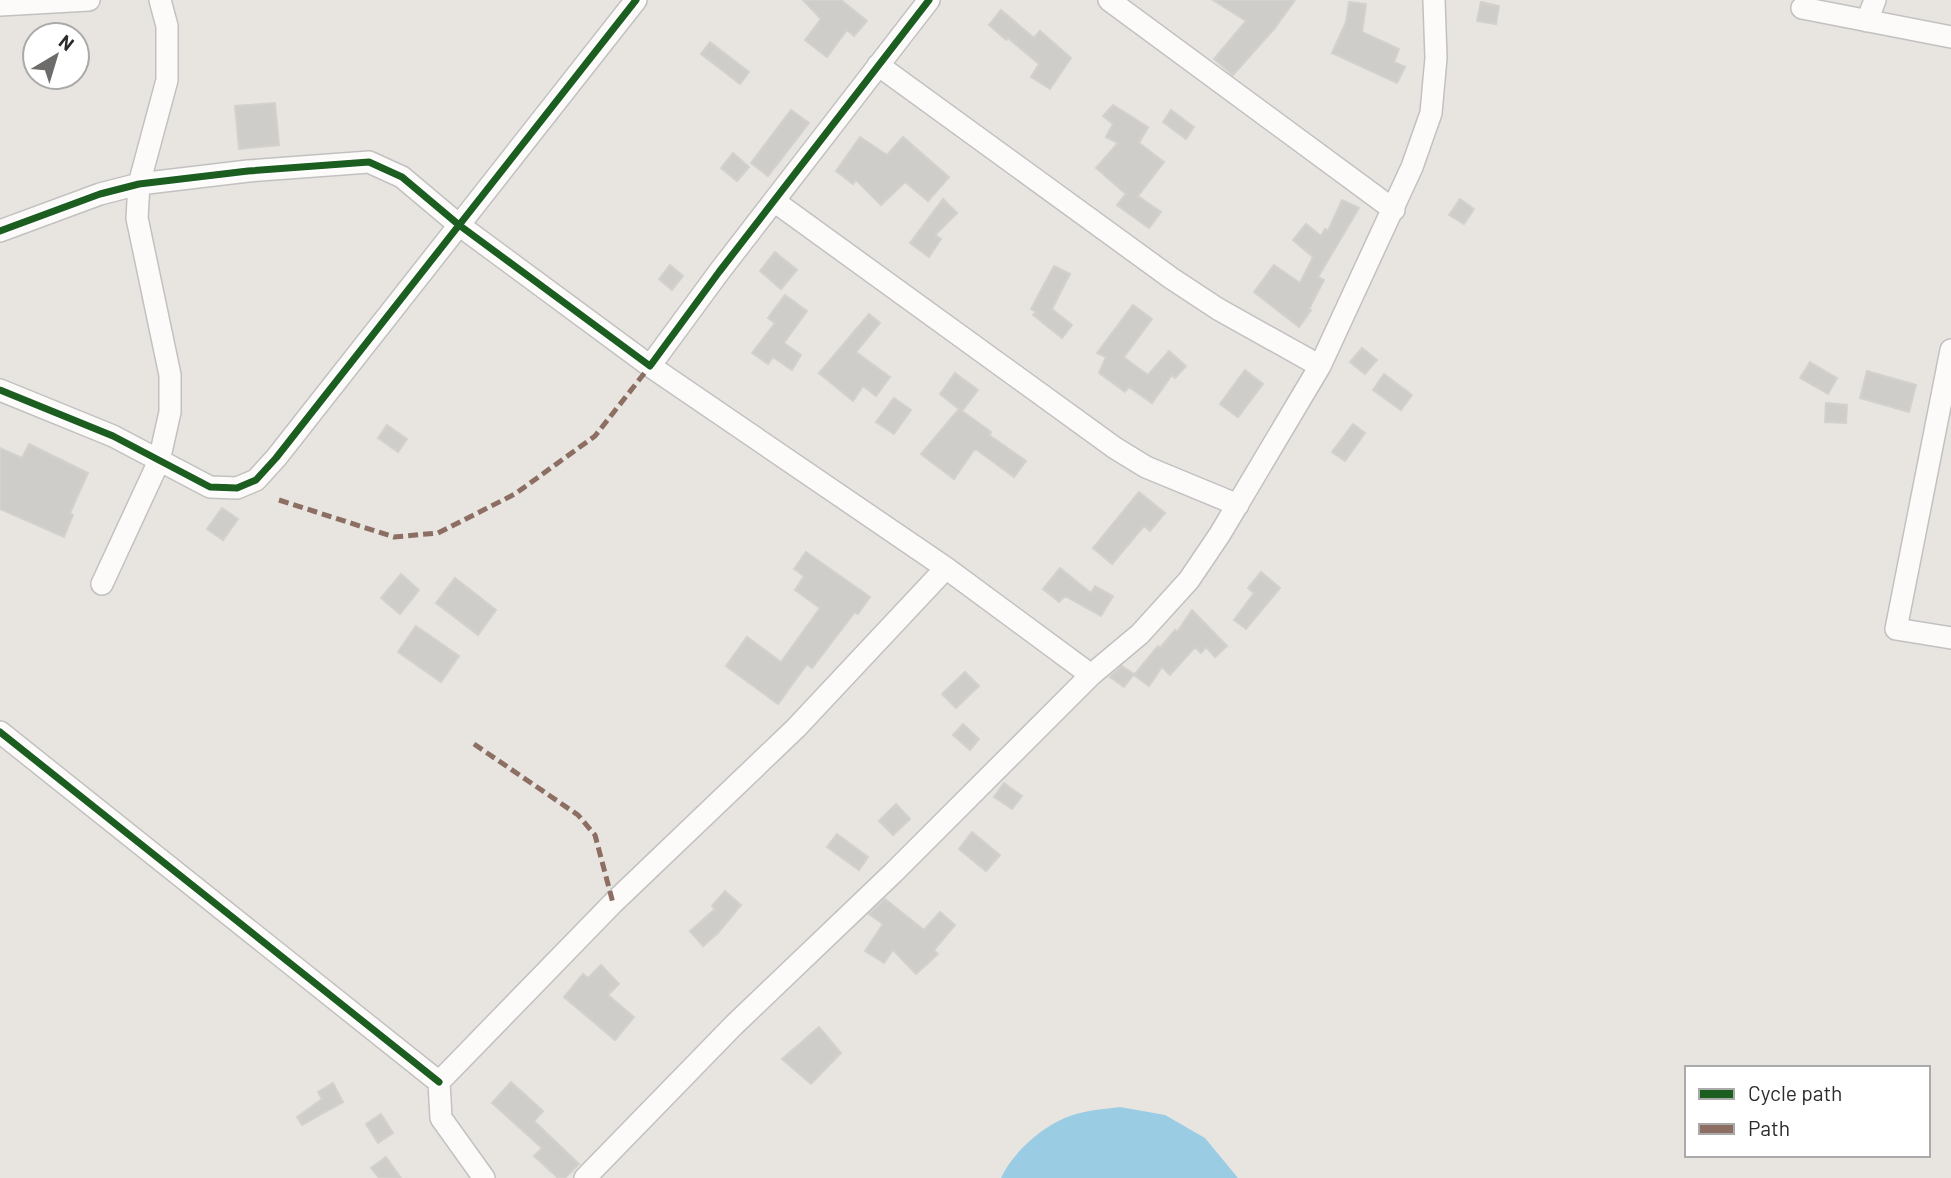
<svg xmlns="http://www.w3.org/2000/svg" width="1951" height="1178" font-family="Barlow,sans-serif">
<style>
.water{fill:#9acce4}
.building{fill:#cfcdca;stroke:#d3d1cd;stroke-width:2}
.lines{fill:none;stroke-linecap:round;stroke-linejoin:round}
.minor-casing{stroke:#c2c1c1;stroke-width:24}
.minor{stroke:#fcfbfa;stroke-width:21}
.quiet{stroke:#8d6e63;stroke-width:5;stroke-dasharray:10 5;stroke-linecap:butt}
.cycleway-casing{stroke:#fff;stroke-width:11}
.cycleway{stroke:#1b5e20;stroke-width:7}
</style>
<rect width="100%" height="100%" fill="#e8e5e1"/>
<path class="water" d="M 1120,1107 L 1165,1115 L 1205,1138 L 1238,1178 L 1001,1178 C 1013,1151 1047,1122 1076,1114 C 1090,1110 1105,1109 1120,1107 Z"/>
<path class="building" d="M 803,0 L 841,0 L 867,21 L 854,36 L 847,30 L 827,57 L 805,40 L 821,19 Z
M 1213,0 L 1295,0 L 1274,29 L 1233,75 L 1214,59 L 1246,21 Z
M 1349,2 L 1366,4 L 1362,32 L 1399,49 L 1394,62 L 1405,67 L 1397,83 L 1332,53 L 1346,22 Z
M 1481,2 L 1499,6 L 1496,24 L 1477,21 Z
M 1001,10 L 1034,38 L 1040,31 L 1071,58 L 1050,89 L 1031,77 L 1039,64 L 1008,38 L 1006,40 L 989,25 Z
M 710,42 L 749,72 L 740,84 L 701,54 Z
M 275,103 L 279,145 L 239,149 L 235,106 Z
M 1113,105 L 1148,127 L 1139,143 L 1164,162 L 1138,196 L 1161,212 L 1149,228 L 1117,205 L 1126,194 L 1096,168 L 1118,143 L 1106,137 L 1113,124 L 1103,116 Z
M 791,110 L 809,123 L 768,176 L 751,163 Z
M 1171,110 L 1194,127 L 1186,139 L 1163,122 Z
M 860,137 L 887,155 L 903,137 L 949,177 L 928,201 L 905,182 L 881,205 L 856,180 L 853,184 L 836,171 Z
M 733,153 L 749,167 L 737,181 L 721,168 Z
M 943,199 L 957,213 L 935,235 L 941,239 L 929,257 L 910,243 Z
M 1460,199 L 1474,209 L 1464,224 L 1449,215 Z
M 1342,200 L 1359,208 L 1318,277 L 1324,280 L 1309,309 L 1311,310 L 1299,327 L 1254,292 L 1274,265 L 1300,283 L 1313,257 L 1293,240 L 1306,224 L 1321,236 L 1325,229 L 1328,231 Z
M 775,252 L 797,270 L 781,289 L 760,271 Z
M 670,265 L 683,276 L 672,290 L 659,279 Z
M 1054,266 L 1070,274 L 1052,309 L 1072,325 L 1062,338 L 1033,315 L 1036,312 L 1031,309 Z
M 785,295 L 807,311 L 784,343 L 801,355 L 792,370 L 773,357 L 768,364 L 752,353 L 775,323 L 768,318 Z
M 1133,305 L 1152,319 L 1124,357 L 1126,359 L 1148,375 L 1169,351 L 1186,366 L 1175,378 L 1172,375 L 1152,403 L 1129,387 L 1125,392 L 1099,373 L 1106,357 L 1097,353 Z
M 869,314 L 880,323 L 856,352 L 890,377 L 876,396 L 863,386 L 853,401 L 819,373 Z
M 1362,348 L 1377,360 L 1365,374 L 1350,362 Z
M 1810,362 L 1837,378 L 1828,394 L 1800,378 Z
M 1245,370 L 1263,384 L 1238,417 L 1220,404 Z
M 1867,371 L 1916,385 L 1909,412 L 1860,398 Z
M 955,373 L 978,390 L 962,411 L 991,432 L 989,435 L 1026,461 L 1014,477 L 977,450 L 974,450 L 954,479 L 921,454 L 959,409 L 940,394 Z
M 1384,374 L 1412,395 L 1401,410 L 1373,390 Z
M 894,398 L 911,410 L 894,434 L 876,422 Z
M 1826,403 L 1847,405 L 1846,423 L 1825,422 Z
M 1353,424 L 1365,433 L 1345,461 L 1332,452 Z
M 387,425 L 407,439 L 398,452 L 378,438 Z
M 29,444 L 88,473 L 70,513 L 73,515 L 64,537 L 0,509 L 0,448 L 22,458 Z
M 1139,492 L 1165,513 L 1150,531 L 1144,526 L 1112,564 L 1093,548 Z
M 222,508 L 238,519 L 223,540 L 207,529 Z
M 806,552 L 870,597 L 858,614 L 855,612 L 812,668 L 807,664 L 778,704 L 726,666 L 747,637 L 781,662 L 820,608 L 795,590 L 804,576 L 794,569 Z
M 1060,568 L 1091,593 L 1095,586 L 1113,596 L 1101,616 L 1065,596 L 1059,602 L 1043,589 Z
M 1261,572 L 1280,588 L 1246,629 L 1234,620 L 1254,593 L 1248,588 Z
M 401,574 L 419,590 L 400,614 L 381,598 Z
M 455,578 L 496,610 L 478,635 L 436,603 Z
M 1192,610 L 1227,646 L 1215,657 L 1206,647 L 1201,653 L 1195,647 L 1170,675 L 1162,667 L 1149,686 L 1134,675 L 1158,646 L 1160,648 L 1175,630 L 1177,632 Z
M 416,626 L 459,656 L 441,682 L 398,652 Z
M 1122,666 L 1134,674 L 1124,687 L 1110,677 Z
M 965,672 L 979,686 L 956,708 L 942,694 Z
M 963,724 L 979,739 L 970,750 L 953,735 Z
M 1004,783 L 1022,796 L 1012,809 L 994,797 Z
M 896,804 L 910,819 L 893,835 L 879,821 Z
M 972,832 L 1000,855 L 986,871 L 959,849 Z
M 837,834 L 868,857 L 859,870 L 827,847 Z
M 725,891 L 741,905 L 718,933 L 703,946 L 690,931 L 715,909 L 712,906 Z
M 885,899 L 924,930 L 940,912 L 955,925 L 934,950 L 938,954 L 916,974 L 893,950 L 884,963 L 865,951 L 883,924 L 869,914 Z
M 601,965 L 619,984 L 608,995 L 634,1017 L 615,1040 L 564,997 L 583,974 L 588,978 Z
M 819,1027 L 841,1053 L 811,1084 L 782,1059 Z
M 511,1082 L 543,1111 L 534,1121 L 579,1164 L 565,1178 L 558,1178 L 534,1156 L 542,1148 L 492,1103 Z
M 333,1083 L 343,1102 L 302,1125 L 297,1117 L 322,1099 L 318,1092 Z
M 381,1114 L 393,1133 L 378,1143 L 366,1124 Z
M 386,1157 L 401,1178 L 379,1178 L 371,1168 Z"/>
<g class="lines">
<g class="minor-casing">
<path id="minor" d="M 1109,0 L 1394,210
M 0,5 L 89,0
M 1802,8 L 1951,37
M 1867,21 L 1875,0
M 878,65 L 1171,278 L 1218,309 L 1320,366
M 774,201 L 1115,448 L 1146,467 L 1238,505
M 0,231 L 100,194 L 139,184 L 248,171 L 369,162 L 402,177 L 459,225 L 650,366 L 946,568 L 1091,675
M 1951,350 L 1896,629 L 1951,638
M 650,366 L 719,272 L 929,0
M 0,390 L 113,436 L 210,487 L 237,488 L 256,480 L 276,458 L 636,0
M 102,584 L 159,461 L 170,412 L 170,375 L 137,218 L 139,184 L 167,80 L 167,26 L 160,0
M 0,732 L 439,1082
M 484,1178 L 441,1118 L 439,1082 L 613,903 L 796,728 L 946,568
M 585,1178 L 734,1025 L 893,873 L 1091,675 L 1140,634 L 1189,580 L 1220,534 L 1320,366 L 1412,167 L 1431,113 L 1436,58 L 1434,0"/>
</g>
<use href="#minor" class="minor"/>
<path class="quiet" d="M 279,500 L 394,537 L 438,533 L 515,494 L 595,436 L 650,366
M 474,744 L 578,815 L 595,835 L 613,903"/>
<g class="cycleway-casing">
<path id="cycleway" d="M 0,231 L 100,194 L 139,184 L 248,171 L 369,162 L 402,177 L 459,225 L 650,366 L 719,272 L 929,0
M 0,390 L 113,436 L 210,487 L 237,488 L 256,480 L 276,458 L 636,0
M 0,732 L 439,1082"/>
</g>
<use href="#cycleway" class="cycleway"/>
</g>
<rect x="1685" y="1066" width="245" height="91" fill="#ffffff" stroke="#aaaaaa" stroke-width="2"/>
<rect x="1699" y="1089" width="35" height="10" fill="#1b5e20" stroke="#aaaaaa" stroke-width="2"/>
<text x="1748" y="1101" font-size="21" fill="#2b2b2b">Cycle path</text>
<rect x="1699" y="1124" width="35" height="10" fill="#8d6e63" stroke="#aaaaaa" stroke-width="2"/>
<text x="1748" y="1136" font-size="21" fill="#2b2b2b">Path</text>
<g transform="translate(56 56) rotate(38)"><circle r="33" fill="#ffffff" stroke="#aaaaaa" stroke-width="2"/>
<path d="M0-5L12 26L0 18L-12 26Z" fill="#6d6c6b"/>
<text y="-10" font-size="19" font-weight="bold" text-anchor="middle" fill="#2b2b2b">N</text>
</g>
</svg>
